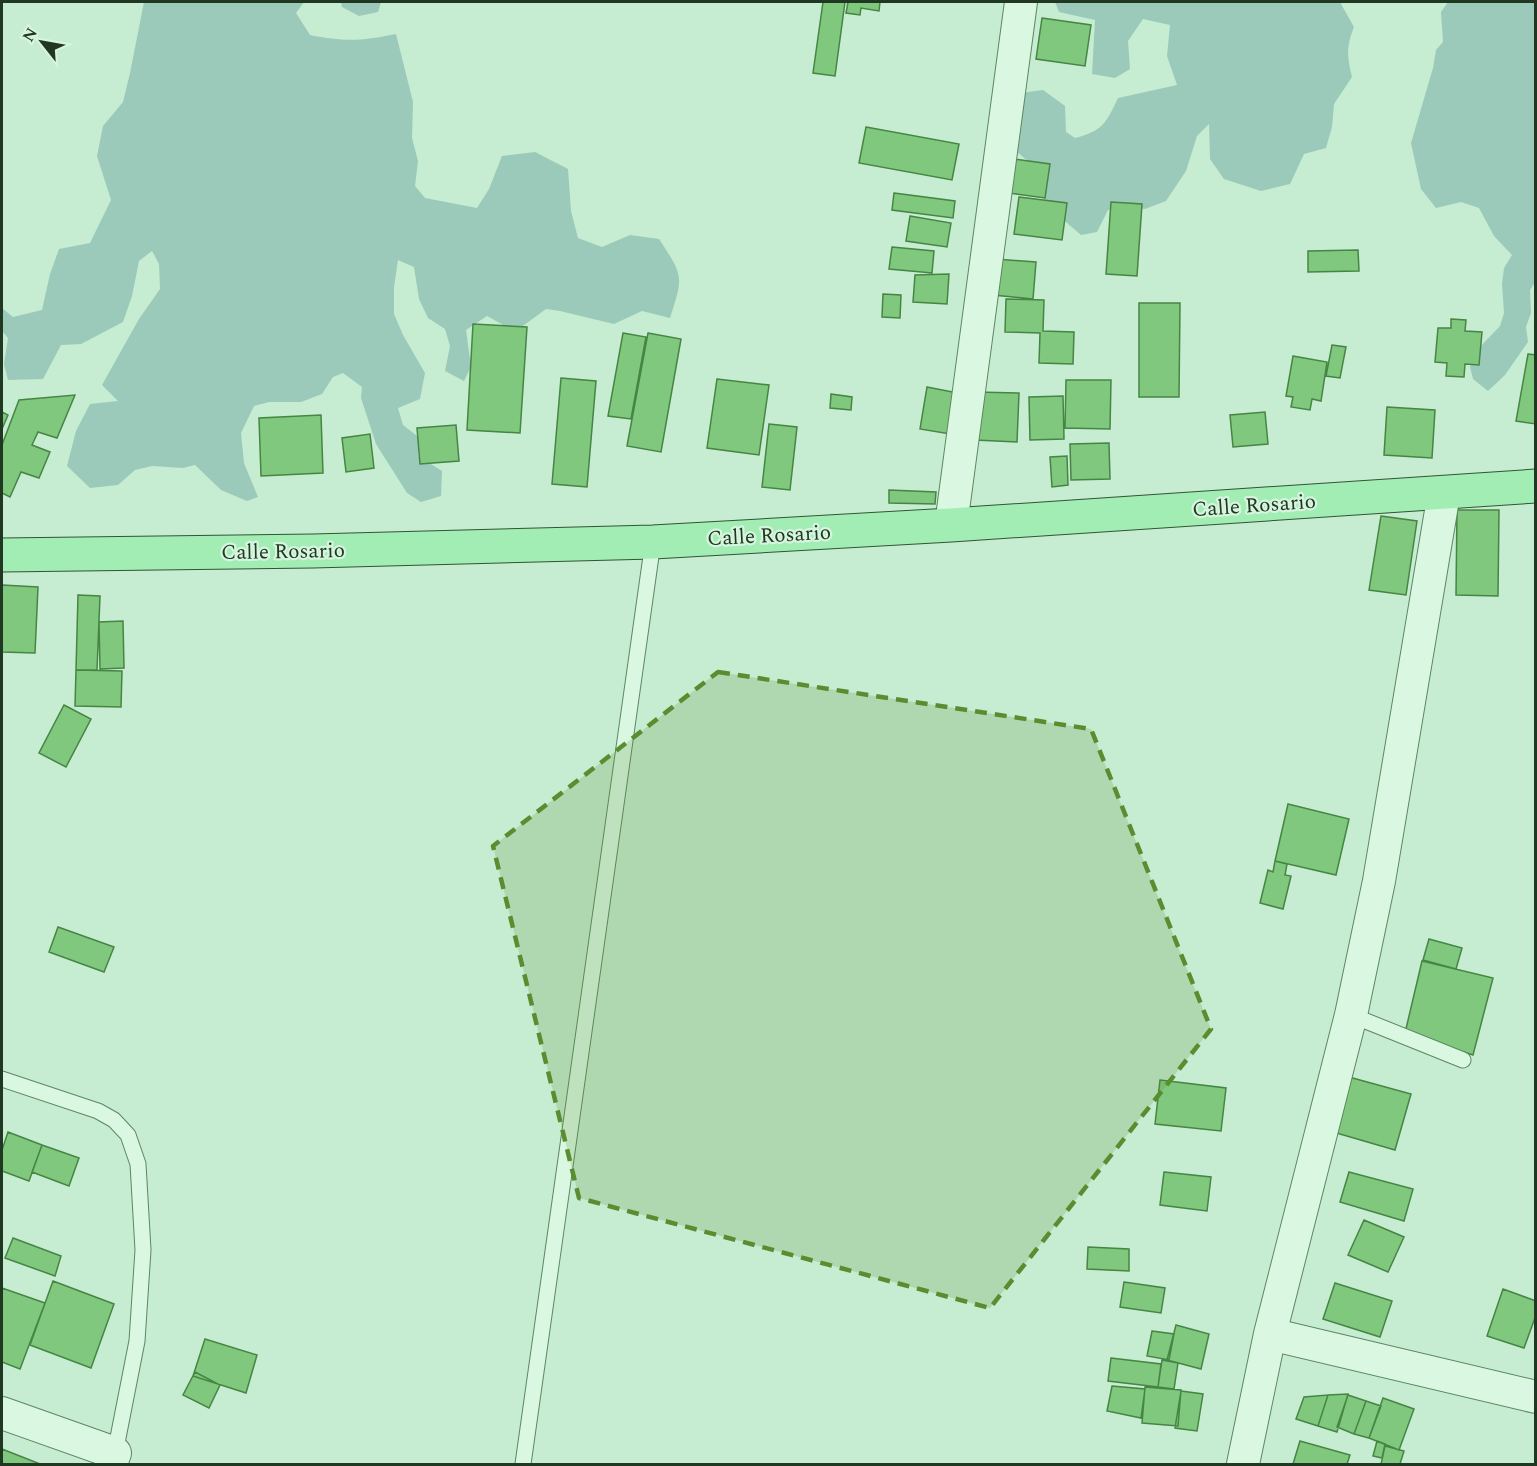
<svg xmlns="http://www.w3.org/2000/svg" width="1537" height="1466" font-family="Spectral,serif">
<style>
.green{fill:#9bcabb}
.building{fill:#80c87e;stroke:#468544;stroke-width:1.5}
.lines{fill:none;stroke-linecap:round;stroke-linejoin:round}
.service-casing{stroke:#5d8761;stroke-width:17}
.minor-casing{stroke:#5d8761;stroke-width:34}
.primary-casing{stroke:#315532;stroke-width:35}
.service{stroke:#d9f7e1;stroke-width:15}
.minor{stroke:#d9f7e1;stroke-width:32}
.primary{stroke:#a1edb4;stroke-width:33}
.marked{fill:#588e2f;fill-opacity:0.2;stroke:#588e2f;stroke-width:4.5;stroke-dasharray:12 8;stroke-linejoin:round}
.labels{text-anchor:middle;stroke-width:4.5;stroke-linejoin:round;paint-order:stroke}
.street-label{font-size:21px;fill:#203821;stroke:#d6f4de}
</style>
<rect width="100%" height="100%" fill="#c6ecd1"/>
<path class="green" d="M 144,2 L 304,2 L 296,13 L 310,35 C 344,42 362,41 396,34 L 413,102 L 412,138 L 418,161 L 415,186 L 425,198 L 477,208 L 489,189 L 502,156 L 535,152 L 568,169 L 571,211 L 578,238 L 602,247 L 630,235 L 659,239 C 683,276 684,275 670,318 L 642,311 L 614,324 L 560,311 L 546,309 L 520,328 L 507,327 L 487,316 L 466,330 L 471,367 L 464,381 L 445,371 L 450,346 L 445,329 L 428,318 L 419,299 L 414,267 L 398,260 L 394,287 L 394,314 L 403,335 L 425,373 L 420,399 L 398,408 L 403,425 L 421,439 L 418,456 L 442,471 L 441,496 L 421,502 L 407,493 L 376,444 L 361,398 L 362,387 L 343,373 L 333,377 L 322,394 L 301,402 L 269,402 L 254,406 L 241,433 L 244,463 L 258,497 L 247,501 L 221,490 L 195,465 L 183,468 L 152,466 L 135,470 L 118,485 L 90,488 L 67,466 L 76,431 L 90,404 L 118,401 L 102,385 L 139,319 L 160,289 L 159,264 L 152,251 L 139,261 L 132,296 L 123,322 L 81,344 L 61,345 L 43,379 L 8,380 L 4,364 L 8,338 L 2,331 L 2,308 L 13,317 L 42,310 L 50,274 L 59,249 L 90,243 L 111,200 L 97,156 L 103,126 L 123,102 L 130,73 Z
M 341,2 L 381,2 L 378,12 L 359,16 L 342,7 Z
M 1055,2 L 1342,2 L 1341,4 L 1354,27 C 1346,47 1347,57 1352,77 L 1334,104 L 1332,127 L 1326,148 L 1304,154 L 1290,184 L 1261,191 L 1224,179 L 1210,159 L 1209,124 L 1197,136 L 1186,171 L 1166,201 L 1145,209 L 1125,207 L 1108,210 L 1097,232 L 1081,235 L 1052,210 L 1039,192 L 1048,177 L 1012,148 L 1021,93 L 1043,90 L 1065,106 L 1066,132 L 1075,138 C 1103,131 1106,123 1118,98 L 1177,85 L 1167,56 L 1170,25 L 1143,19 L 1128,41 L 1130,69 L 1115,78 L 1092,74 L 1095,20 L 1059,12 Z
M 1448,2 L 1535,2 L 1535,282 L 1530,290 L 1531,313 L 1526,327 L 1528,342 L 1505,375 L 1488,391 L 1473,379 L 1470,367 L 1477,350 L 1500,326 L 1504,313 L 1502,284 L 1504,268 L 1512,255 L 1494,236 L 1479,208 L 1461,202 L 1436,208 L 1421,189 L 1411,143 L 1433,68 L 1436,50 L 1443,42 L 1441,12 Z"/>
<path class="building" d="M 823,2 L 845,2 L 835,76 L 813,73 Z
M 848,2 L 880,2 L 879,11 L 861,8 L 860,15 L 846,13 Z
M 1042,18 L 1091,25 L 1085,66 L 1036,59 Z
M 866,127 L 959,144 L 952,180 L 859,163 Z
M 1007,158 L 1050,164 L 1045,198 L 1002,192 Z
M 894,193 L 955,201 L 953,218 L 892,210 Z
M 1019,197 L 1067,203 L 1062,240 L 1014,234 Z
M 1111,202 L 1142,204 L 1137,276 L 1106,274 Z
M 910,216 L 951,223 L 947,247 L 906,241 Z
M 892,247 L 934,251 L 932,273 L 889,269 Z
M 1358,250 L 1359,271 L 1308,272 L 1308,251 Z
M 996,259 L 1036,262 L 1033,299 L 993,295 Z
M 949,274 L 947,304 L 913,302 L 915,275 Z
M 883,294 L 901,295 L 900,318 L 882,317 Z
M 1006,299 L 1044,300 L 1043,331 L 1074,332 L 1073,364 L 1039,363 L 1040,333 L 1005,332 Z
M 1139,303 L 1180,303 L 1179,397 L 1139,397 Z
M 1451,319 L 1466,320 L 1465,331 L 1482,332 L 1479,365 L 1465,364 L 1464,377 L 1446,376 L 1447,363 L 1435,362 L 1438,328 L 1451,328 Z
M 473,324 L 527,327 L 520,433 L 467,430 Z
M 623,333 L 646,337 L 631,419 L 608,416 Z
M 648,333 L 681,339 L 661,452 L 627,446 Z
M 1332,345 L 1346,347 L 1340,378 L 1326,376 Z
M 1528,354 L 1536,355 L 1536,424 L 1516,421 Z
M 1293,356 L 1327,362 L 1321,401 L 1312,399 L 1310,410 L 1291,407 L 1293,397 L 1286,396 Z
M 561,378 L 596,381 L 587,487 L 552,484 Z
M 717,379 L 769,385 L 759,455 L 707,448 Z
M 1066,380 L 1111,380 L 1110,429 L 1065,428 Z
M 927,387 L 958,393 L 950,434 L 920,429 Z
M 976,392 L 1019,393 L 1017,442 L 975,440 Z
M 831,394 L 852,397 L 851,410 L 830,408 Z
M 75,395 L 57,438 L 38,432 L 32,445 L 50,452 L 39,478 L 21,472 L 10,497 L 2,493 L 2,445 L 19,400 Z
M 1063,396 L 1064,439 L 1030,440 L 1029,397 Z
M 1387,407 L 1435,410 L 1432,458 L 1384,455 Z
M 2,412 L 8,415 L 2,429 Z
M 1265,412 L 1268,444 L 1233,447 L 1230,415 Z
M 321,415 L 323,473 L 261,476 L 259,418 Z
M 769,424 L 797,427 L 790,490 L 762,487 Z
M 456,425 L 459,461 L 420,464 L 417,428 Z
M 370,434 L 374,468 L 346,472 L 342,438 Z
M 1109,443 L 1110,479 L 1071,480 L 1070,444 Z
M 1067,456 L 1068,485 L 1052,487 L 1050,457 Z
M 889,490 L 936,492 L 935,504 L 889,503 Z
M 1457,510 L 1499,510 L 1498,596 L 1456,595 Z
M 1381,516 L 1417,521 L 1406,595 L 1369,590 Z
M 2,585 L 38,587 L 35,653 L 2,652 Z
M 78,595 L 100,596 L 97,670 L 76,670 Z
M 123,621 L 124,668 L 100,669 L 99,622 Z
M 76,670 L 122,671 L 121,707 L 75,706 Z
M 64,705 L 91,719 L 66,767 L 39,753 Z
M 1288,804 L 1349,819 L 1336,875 L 1275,861 Z
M 1275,861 L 1287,864 L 1285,875 L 1291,876 L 1283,909 L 1260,903 L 1268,870 L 1273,872 Z
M 58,927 L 114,947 L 104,972 L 49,952 Z
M 1429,939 L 1462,948 L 1456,969 L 1423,960 Z
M 1422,961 L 1493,978 L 1473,1055 L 1405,1033 Z
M 1349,1077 L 1411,1094 L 1395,1150 L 1333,1132 Z
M 1160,1080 L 1226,1088 L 1221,1131 L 1155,1124 Z
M 8,1132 L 42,1145 L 29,1181 L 2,1171 L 2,1150 Z
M 42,1145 L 79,1158 L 69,1186 L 32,1172 Z
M 1164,1172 L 1211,1177 L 1207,1211 L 1160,1205 Z
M 1349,1172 L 1413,1189 L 1404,1221 L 1340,1202 Z
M 1364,1220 L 1404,1237 L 1388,1272 L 1348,1255 Z
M 13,1238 L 61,1256 L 55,1276 L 5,1258 Z
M 1088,1247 L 1129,1249 L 1129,1271 L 1087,1269 Z
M 53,1281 L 114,1304 L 91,1368 L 30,1345 Z
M 1124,1282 L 1165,1288 L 1161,1313 L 1120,1307 Z
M 1335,1283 L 1392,1301 L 1380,1337 L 1323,1319 Z
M 2,1288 L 45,1303 L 20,1369 L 2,1362 Z
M 1503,1289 L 1536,1301 L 1536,1315 L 1524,1348 L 1487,1336 Z
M 1176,1325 L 1209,1334 L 1201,1369 L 1167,1360 Z
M 1152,1331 L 1174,1334 L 1169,1360 L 1147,1356 Z
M 205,1339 L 257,1355 L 246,1393 L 193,1376 Z
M 1111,1358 L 1161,1364 L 1158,1387 L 1108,1381 Z
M 1162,1360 L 1178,1363 L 1174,1389 L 1158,1387 Z
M 195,1372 L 220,1385 L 209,1408 L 183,1395 Z
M 1112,1386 L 1145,1389 L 1141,1418 L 1107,1411 Z
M 1145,1387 L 1181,1390 L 1178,1426 L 1142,1423 Z
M 1181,1391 L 1203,1394 L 1197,1431 L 1175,1428 Z
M 1348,1394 L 1337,1432 L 1318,1426 L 1328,1395 Z
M 1328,1395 L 1318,1426 L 1296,1419 L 1304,1397 Z
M 1348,1395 L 1366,1401 L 1354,1434 L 1337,1427 Z
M 1383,1398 L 1414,1409 L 1399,1450 L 1369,1438 Z
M 1366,1401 L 1381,1406 L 1369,1438 L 1354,1434 Z
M 1300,1441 L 1350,1455 L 1347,1464 L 1293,1464 Z
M 1377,1441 L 1385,1444 L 1382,1458 L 1373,1456 Z
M 1385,1446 L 1404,1451 L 1400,1464 L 1381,1464 Z
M 2,1449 L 40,1464 L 2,1464 Z"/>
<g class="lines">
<g class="service-casing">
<path id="service" d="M 1351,1015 L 1463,1060
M 2,1079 L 98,1111 L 114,1120 L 128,1135 L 138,1164 L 143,1250 L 137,1341 L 115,1453
M 523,1464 L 653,542"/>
</g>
<g class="minor-casing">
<path id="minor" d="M 951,525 L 1021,2
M 1270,1334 L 1536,1397
M 2,1413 L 115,1453 L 111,1464
M 1243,1464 L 1270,1334 L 1351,1015 L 1379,881 L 1444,493"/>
</g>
<g class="primary-casing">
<path id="primary" d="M 2,555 L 313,551 L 653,542 L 951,525 L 1536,486"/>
</g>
<use href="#service" class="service"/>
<use href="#minor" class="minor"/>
<use href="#primary" class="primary"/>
</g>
<path class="marked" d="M 718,672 L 1091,729 L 1211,1029 L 990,1308 L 579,1198 L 493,846 Z"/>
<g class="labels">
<g class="street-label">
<text transform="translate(1254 505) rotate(-4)" y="7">Calle Rosario</text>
<text transform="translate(769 535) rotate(-3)" y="7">Calle Rosario</text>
<text transform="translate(283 551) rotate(-1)" y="7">Calle Rosario</text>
</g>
</g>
<rect width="1537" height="1466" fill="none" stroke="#203821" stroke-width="6"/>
<g transform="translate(42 42) rotate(301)" stroke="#d6f4de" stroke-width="4.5" paint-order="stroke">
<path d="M0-4.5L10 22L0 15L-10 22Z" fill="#203821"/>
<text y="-9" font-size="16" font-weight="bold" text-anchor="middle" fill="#203821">N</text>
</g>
</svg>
